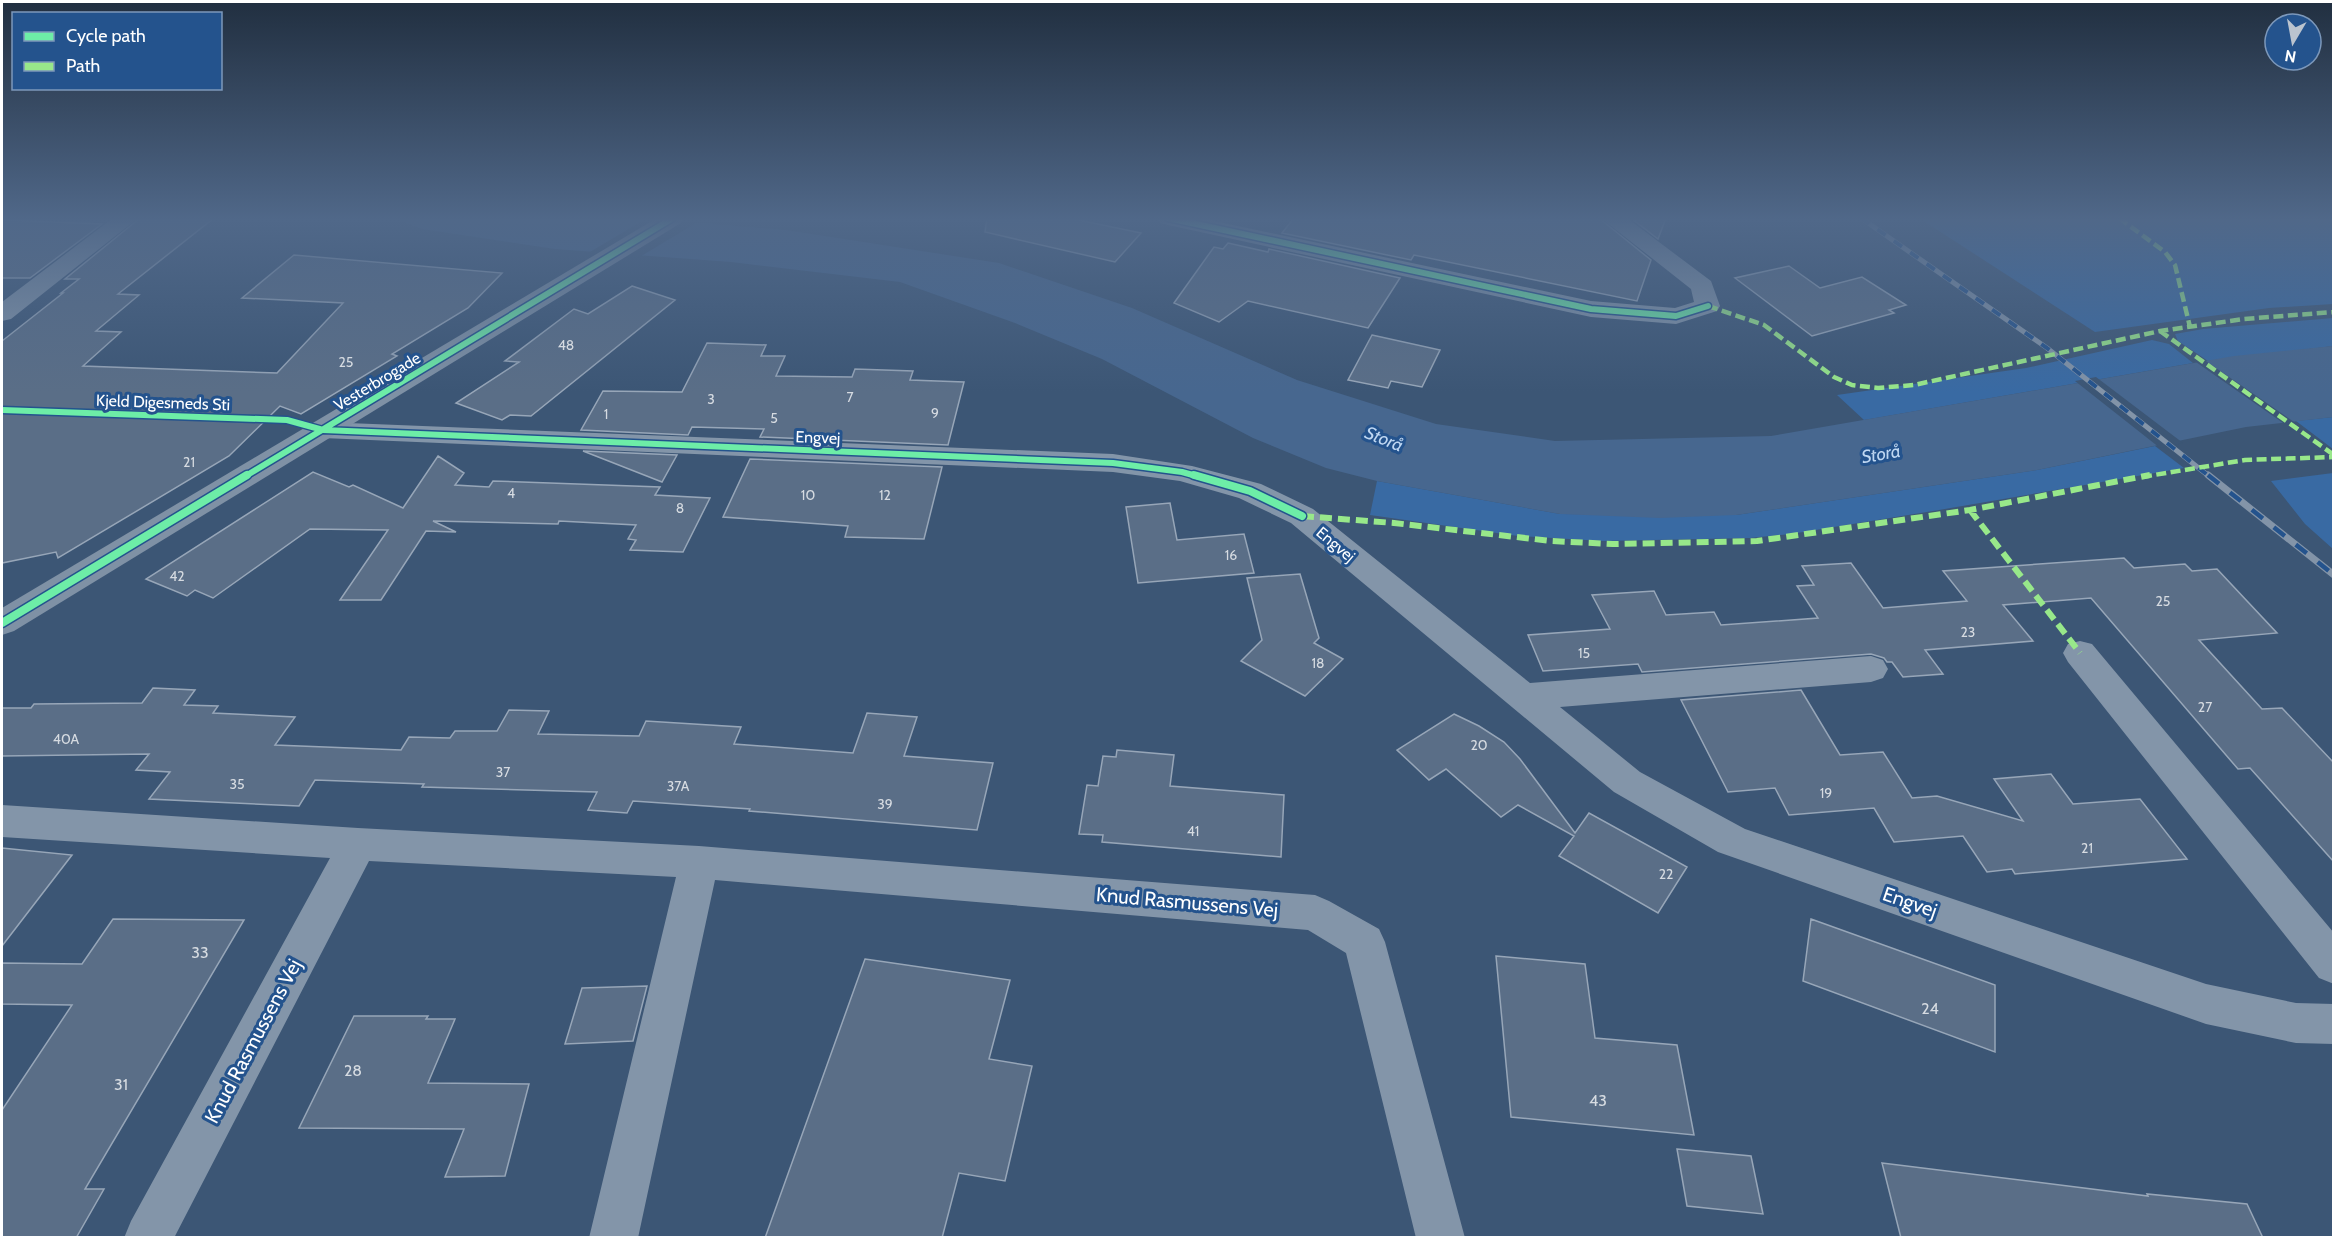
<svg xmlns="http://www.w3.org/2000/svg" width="2335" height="1239" font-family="Cabin,sans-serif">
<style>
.green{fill:#396aa3}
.water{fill:#47678f}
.pier{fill:#3c5675}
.building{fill:#5a6e87;stroke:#97a6b8;stroke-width:1.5}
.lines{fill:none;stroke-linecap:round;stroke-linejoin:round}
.street{fill:#8395a9;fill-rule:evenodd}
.secondary{fill:#7f91a5;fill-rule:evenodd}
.rail-far1-casing{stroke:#8394a8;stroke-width:5}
.rail-casing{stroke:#8394a8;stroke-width:7}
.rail-far1{stroke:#24538d;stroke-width:4;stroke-dasharray:10;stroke-linecap:butt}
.rail{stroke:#24538d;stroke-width:4.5;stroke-dasharray:14;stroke-linecap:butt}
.quiet-far1{stroke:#98e88a;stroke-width:4.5;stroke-dasharray:10 4.5;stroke-linecap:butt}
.quiet{stroke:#98e88a;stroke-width:6;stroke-dasharray:12 6;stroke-linecap:butt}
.cycleway-far1-casing{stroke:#24538d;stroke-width:9}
.cycleway-casing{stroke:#24538d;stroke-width:11}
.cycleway-far1{stroke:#6deda7;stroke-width:6}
.cycleway{stroke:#6deda7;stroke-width:8}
.labels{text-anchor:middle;stroke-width:6;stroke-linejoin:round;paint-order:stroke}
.number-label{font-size:14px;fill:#d6dbe1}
.street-label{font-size:16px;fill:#fff;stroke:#24538d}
.near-number-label{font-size:16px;fill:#d6dbe1}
.water-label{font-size:18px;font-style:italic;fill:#bfd7f2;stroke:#24538d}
.near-street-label{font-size:20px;fill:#fff;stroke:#24538d}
</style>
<rect width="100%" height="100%" fill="#3c5675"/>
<path class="green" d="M 1919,218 L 2333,218 L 2333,304 L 2269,308 L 2095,332 Z
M 2333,318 L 2333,346 L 2208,361 L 2178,341 L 2175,334 L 2203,329 Z
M 2152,340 L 2169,344 L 2193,363 L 1864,420 L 1837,395 L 2026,368 Z
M 2333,417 L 2333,449 L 2296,421 Z
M 2155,446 L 2184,468 L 1939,510 L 1791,534 L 1750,538 L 1602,541 L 1518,536 L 1370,515 L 1377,481 L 1560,514 L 1736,515 L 2037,470 Z
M 2333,473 L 2334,473 L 2333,549 L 2305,524 L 2271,481 Z"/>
<path class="water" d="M 394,218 L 643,218 L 786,230 L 999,263 L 1132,308 L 1297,380 L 1436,424 L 1555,441 L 1771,436 L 2234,356 L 2333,346 L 2333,417 L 2246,427 L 2037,470 L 1736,515 L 1660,518 L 1560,514 L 1377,481 L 1326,468 L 1253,438 L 1102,359 L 1015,323 L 900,282 L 731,262 L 555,249 L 422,229 Z"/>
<path class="pier" d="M 647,218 L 701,220 L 638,258 L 585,255 Z
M 2203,359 L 2297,424 L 2286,425 L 2193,360 Z
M 2096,377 L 2183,443 L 2160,448 L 2075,381 Z"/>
<path class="building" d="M 140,218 L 214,218 L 118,294 L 139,295 L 96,331 L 121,332 L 83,366 L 277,373 L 343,303 L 242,298 L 294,255 L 502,273 L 468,308 L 392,354 L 397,356 L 301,414 L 280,406 L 229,456 L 58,558 L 56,552 L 2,563 L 2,341 L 63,293 L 61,293 L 79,279 L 65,279 Z
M 987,218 L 1069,218 L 1141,233 L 1115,262 L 985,232 Z
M 1294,218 L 1599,218 L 1651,260 L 1637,301 L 1414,255 L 1411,260 L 1282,233 Z
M 1631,218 L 1666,218 L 1658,239 Z
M 2,220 L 102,224 L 30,278 L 2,278 Z
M 1228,243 L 1268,252 L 1269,249 L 1400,278 L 1368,328 L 1248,301 L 1219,322 L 1174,303 L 1214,247 L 1223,249 Z
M 1789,266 L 1820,288 L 1862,277 L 1906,305 L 1889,310 L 1894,313 L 1812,336 L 1735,278 Z
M 632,286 L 675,300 L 531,416 L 510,415 L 502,420 L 456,403 L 519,362 L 505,361 L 574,309 L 588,314 Z
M 1372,335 L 1440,350 L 1422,387 L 1391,381 L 1388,388 L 1348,380 Z
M 707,343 L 766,345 L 761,356 L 785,356 L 776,376 L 852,377 L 855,369 L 913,371 L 910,380 L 964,382 L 948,445 L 760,437 L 764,429 L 692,427 L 688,435 L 581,430 L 603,391 L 682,392 Z
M 583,451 L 677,455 L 662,482 Z
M 438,456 L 464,473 L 455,485 L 489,487 L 493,481 L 660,487 L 655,495 L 710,498 L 683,552 L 630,550 L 636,540 L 628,539 L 636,525 L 559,521 L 558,524 L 433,521 L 456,532 L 426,531 L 381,600 L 340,600 L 388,530 L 310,529 L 213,598 L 195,590 L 187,596 L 146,579 L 313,472 L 349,487 L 353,485 L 403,508 Z
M 750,459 L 942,467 L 924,539 L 845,537 L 848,526 L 723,517 Z
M 1170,503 L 1177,540 L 1244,534 L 1254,573 L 1138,583 L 1126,507 Z
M 2124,558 L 2134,568 L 2185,564 L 2192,571 L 2217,569 L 2277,633 L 2199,640 L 2262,709 L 2282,708 L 2334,763 L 2334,862 L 2250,768 L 2238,769 L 2091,598 L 2003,605 L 2033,641 L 1925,650 L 1943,674 L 1903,677 L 1892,662 L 1887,662 L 1884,658 L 1871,654 L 1642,672 L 1638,664 L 1543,671 L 1528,635 L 1610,629 L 1592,595 L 1654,591 L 1666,615 L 1714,612 L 1721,625 L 1818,618 L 1797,586 L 1814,585 L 1802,566 L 1851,563 L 1883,608 L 1967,601 L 1943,571 Z
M 1300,574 L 1319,638 L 1314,643 L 1343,659 L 1305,696 L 1241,661 L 1262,640 L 1247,578 Z
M 153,688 L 195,690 L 184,705 L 218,706 L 213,713 L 295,717 L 275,745 L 401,750 L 409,737 L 450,738 L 455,731 L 497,731 L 509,710 L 549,711 L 538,734 L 639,736 L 646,721 L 741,727 L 734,744 L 853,753 L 867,713 L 917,717 L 904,756 L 993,763 L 977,830 L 749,811 L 750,809 L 633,801 L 627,813 L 588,810 L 597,792 L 422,787 L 424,784 L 315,780 L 299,806 L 149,799 L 170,772 L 136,770 L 149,754 L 2,756 L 2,708 L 31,708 L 34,704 L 142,703 Z
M 1801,690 L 1840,755 L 1883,752 L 1912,798 L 1937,796 L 2023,821 L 1994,779 L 2051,774 L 2073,804 L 2140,799 L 2187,859 L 2015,874 L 2012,869 L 1987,872 L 1963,836 L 1894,842 L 1874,808 L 1789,815 L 1775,788 L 1728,792 L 1681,700 Z
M 1454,714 L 1479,726 L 1504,742 L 1520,759 L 1575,833 L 1589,813 L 1687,867 L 1658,913 L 1559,856 L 1574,836 L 1518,805 L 1501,817 L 1446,769 L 1429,780 L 1397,750 Z
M 1117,750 L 1174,755 L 1170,786 L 1284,795 L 1281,857 L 1102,842 L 1103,835 L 1079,834 L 1087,785 L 1098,786 L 1103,756 L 1116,757 Z
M 2,848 L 72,855 L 2,946 Z
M 113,919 L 244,920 L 85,1189 L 104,1189 L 76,1238 L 2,1238 L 2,1110 L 72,1005 L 2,1004 L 2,963 L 82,964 Z
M 1811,919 L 1995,985 L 1995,1052 L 1803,981 Z
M 1496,956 L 1585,964 L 1595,1038 L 1677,1045 L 1694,1135 L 1511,1117 Z
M 865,959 L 1010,980 L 989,1059 L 1032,1066 L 1005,1181 L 959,1173 L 942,1238 L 765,1238 Z
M 647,986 L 633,1041 L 565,1044 L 582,988 Z
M 354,1016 L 428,1016 L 426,1019 L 455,1019 L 428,1083 L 529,1084 L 505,1176 L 445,1177 L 464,1129 L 299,1128 Z
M 1677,1149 L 1751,1156 L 1763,1214 L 1687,1206 Z
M 1882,1163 L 2148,1196 L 2147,1194 L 2247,1204 L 2263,1238 L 1901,1238 Z"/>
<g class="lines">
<path class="street" d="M 113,218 L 138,218 L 11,319 L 2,321 L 2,302 Z
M 1157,218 L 1200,218 L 1591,301 L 1675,308 L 1694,302 L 1691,289 L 1601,218 L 1627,218 L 1711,281 L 1720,306 L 1717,311 L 1676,324 L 1591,317 L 1168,225 L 1160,223 Z
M 323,422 L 1113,454 L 1192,466 L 1261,484 L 1313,509 L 1530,683 L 1871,656 L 1883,660 L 1888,669 L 1883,678 L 1871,682 L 1560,707 L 1640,772 L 1745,829 L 2206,984 L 2296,1003 L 2334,1004 L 2334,1044 L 2296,1043 L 2206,1024 L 1718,852 L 1614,792 L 1291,523 L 1239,498 L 1180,481 L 1113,472 L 323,438 L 313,436 L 309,430 L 313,424 Z
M 2080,641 L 2092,644 L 2334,933 L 2334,984 L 2319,978 L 2068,662 L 2063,653 L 2068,644 Z
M 2,805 L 358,828 L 699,846 L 1315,895 L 1329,901 L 1379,929 L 1385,942 L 1465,1238 L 1416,1238 L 1346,953 L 1308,930 L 715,880 L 638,1238 L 589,1238 L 676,877 L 369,861 L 174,1238 L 124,1238 L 131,1221 L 330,858 L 2,837 Z"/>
<path class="secondary" d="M 657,218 L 684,218 L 681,223 L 14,631 L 2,635 L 2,608 Z"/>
<g class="rail-far1-casing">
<path id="rail-far1" d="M 1861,218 L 2047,348 L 2210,477"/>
</g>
<g class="rail-casing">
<path id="rail" d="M 2208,475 L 2334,575"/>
</g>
<use href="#rail-far1" class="rail-far1"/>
<use href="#rail" class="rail"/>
<path class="quiet-far1" d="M 2119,218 L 2165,252 L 2175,265 L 2190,327
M 1708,306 L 1764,325 L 1834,377 L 1852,385 L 1878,388 L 1914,385 L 2160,331 L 2244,319 L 2334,312
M 2160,331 L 2334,455
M 2142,477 L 2245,460 L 2334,457"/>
<path class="quiet" d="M 1970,510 L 2080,653
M 1302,516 L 1394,523 L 1551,541 L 1613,544 L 1757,541 L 1970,510 L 2150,475"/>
<g class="cycleway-far1-casing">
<path id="cycleway-far1" d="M 1168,218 L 1591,309 L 1676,316 L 1708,306
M 2,410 L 287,420 L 323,430 L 1113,463 L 1182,472 L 1200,477
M 244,477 L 673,218"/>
</g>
<g class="cycleway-casing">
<path id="cycleway" d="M 1194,475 L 1250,491 L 1302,516
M 2,623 L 247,475"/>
</g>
<use href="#cycleway-far1" class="cycleway-far1"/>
<use href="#cycleway" class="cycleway"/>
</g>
<linearGradient id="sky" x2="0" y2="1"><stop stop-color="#212f40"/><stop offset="0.56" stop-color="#506889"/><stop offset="1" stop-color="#506889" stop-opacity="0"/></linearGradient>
<rect width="2335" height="392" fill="url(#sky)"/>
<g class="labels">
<g class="number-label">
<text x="566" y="350">48</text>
<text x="346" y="367">25</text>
<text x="850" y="402">7</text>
<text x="711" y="404">3</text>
<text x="935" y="418">9</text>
<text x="606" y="419">1</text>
<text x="774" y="423">5</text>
<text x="189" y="467">21</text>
<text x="511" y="498">4</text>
<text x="808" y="500">10</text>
<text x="885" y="500">12</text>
<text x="680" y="513">8</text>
<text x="1231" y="560">16</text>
<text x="177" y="581">42</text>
<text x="2163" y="606">25</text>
<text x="1968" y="637">23</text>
<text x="1584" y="658">15</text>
<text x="1318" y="668">18</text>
<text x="2205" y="712">27</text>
<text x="66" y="744">40A</text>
<text x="1479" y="750">20</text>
<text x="503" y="777">37</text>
<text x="237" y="789">35</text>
<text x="678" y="791">37A</text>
<text x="1826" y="798">19</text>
<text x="885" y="809">39</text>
<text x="1193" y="836">41</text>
<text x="2087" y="853">21</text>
<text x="1666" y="879">22</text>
</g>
<g class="street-label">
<text transform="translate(377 381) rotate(-31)" y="6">Vesterbrogade</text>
<text transform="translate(163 402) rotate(2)" y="6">Kjeld Digesmeds Sti</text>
<text transform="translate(818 437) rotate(2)" y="6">Engvej</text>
<text transform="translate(1336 544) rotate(40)" y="6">Engvej</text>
</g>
<g class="near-number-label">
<text x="200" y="958">33</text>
<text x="1930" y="1014">24</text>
<text x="353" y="1076">28</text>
<text x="121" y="1090">31</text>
<text x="1598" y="1106">43</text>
</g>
<g class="water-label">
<text transform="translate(1384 439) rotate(22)" y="6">Storå</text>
<text transform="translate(1881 454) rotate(-10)" y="6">Storå</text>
</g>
<g class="near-street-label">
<text transform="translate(1187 902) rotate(5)" y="7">Knud Rasmussens Vej</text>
<text transform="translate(1910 902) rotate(19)" y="7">Engvej</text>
<text transform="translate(253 1041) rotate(-62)" y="7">Knud Rasmussens Vej</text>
</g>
</g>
<rect width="2335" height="1239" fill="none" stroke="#ffffff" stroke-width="6"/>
<rect x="12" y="12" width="210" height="78" fill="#24538d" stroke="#7c98bb" stroke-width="1.5"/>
<rect x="24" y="32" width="30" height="9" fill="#6deda7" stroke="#7c98bb" stroke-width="1.5"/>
<text x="66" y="42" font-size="18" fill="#ffffff">Cycle path</text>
<rect x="24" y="62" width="30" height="9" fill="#98e88a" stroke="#7c98bb" stroke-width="1.5"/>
<text x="66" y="72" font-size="18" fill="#ffffff">Path</text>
<g transform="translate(2293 42) rotate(190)"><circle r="28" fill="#24538d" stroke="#7c98bb" stroke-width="1.5"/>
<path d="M0-4.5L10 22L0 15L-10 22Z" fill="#bbc4cf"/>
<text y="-9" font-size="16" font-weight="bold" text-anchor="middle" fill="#ffffff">N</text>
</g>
</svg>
